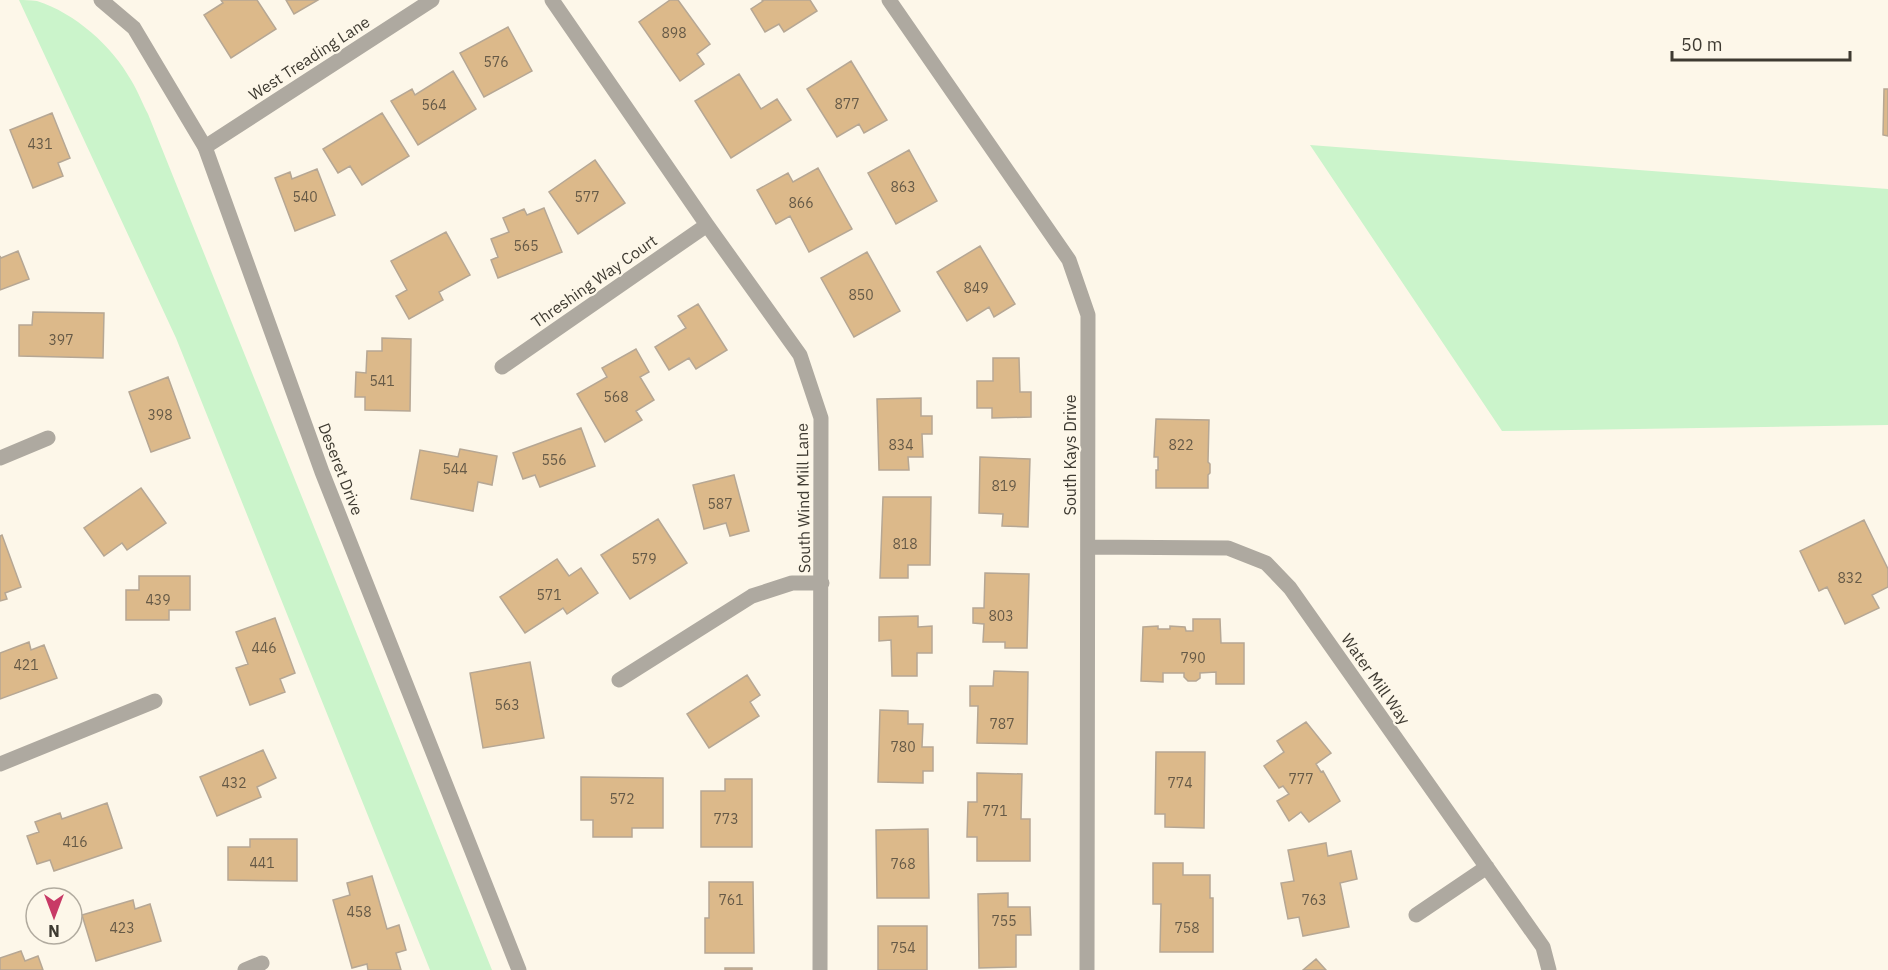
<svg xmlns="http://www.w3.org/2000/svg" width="1888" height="970" font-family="'IBM Plex Sans',sans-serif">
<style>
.green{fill:#cbf4cb}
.building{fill:#dcb98a;stroke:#b6a794;stroke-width:1.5}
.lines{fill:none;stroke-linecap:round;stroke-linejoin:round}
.minor{stroke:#aea9a0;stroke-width:15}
.tertiary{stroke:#aea9a0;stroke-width:15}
.labels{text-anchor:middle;stroke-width:4.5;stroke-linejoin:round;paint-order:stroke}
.number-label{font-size:14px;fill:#665a47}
.street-label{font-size:16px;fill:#3e3a31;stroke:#fdf7e9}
</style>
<rect width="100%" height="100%" fill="#fdf7e9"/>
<path class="green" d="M 19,0 C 24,0 31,0 37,1 C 75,13 112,46 131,80 C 138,91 142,103 148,114 L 492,970 L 430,970 L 176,338 Z
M 1310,145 L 1888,189 L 1888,425 L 1502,431 Z"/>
<path class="building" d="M 221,0 L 257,0 L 276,29 L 231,58 L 204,15 L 223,3 Z
M 286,0 L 318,0 L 294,14 Z
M 670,0 L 678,0 L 710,44 L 697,54 L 704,64 L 680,81 L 639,22 Z
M 762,0 L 810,0 L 817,11 L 784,32 L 779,24 L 765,32 L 751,9 L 763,1 Z
M 508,27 L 532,71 L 484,97 L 460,53 Z
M 851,61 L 887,120 L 864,133 L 859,124 L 837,137 L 807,89 Z
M 453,71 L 476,109 L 418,145 L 391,101 L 412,89 L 415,95 Z
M 739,74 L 761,109 L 777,99 L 791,120 L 731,158 L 695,101 Z
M 1884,89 L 1888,89 L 1888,136 L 1883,135 Z
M 52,113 L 70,158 L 58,163 L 63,176 L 33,188 L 10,130 Z
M 382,113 L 409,156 L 362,185 L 350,166 L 338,173 L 323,149 Z
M 909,150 L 937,201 L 896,224 L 868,173 Z
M 595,160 L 625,203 L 578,234 L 549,192 Z
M 818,168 L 852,229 L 809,252 L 790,216 L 776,224 L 757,190 L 788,173 L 793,182 Z
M 317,169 L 335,215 L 295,231 L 275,178 L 290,172 L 292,179 Z
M 544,208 L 562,252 L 498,278 L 491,260 L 498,257 L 491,239 L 509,232 L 503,218 L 524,209 L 527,215 Z
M 446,232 L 470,275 L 439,292 L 443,300 L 409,319 L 396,296 L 407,290 L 391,261 Z
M 980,246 L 1015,304 L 994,317 L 989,307 L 967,321 L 937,272 Z
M 18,251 L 29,279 L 0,290 L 0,256 L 1,258 Z
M 867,252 L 900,311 L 854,337 L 821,278 Z
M 698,304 L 727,350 L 696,369 L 689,358 L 669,370 L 655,347 L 686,328 L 678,316 Z
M 33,312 L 104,313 L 103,358 L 19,356 L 19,325 L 32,325 Z
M 382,338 L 411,339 L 410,411 L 365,410 L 365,397 L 355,397 L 356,372 L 366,373 L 367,351 L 382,351 Z
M 636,349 L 649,372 L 640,377 L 654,400 L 636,411 L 642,420 L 605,442 L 577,394 L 607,377 L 602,368 Z
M 993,358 L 1019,358 L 1020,392 L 1031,392 L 1031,417 L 992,418 L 992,408 L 977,408 L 977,381 L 993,381 Z
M 168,377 L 190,438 L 151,452 L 129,392 Z
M 921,398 L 921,416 L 932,416 L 932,434 L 922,434 L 923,457 L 908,457 L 909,470 L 879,470 L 877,399 Z
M 1156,419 L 1209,420 L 1208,462 L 1210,464 L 1210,473 L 1208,475 L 1208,488 L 1156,488 L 1156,470 L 1158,470 L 1158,457 L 1154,457 Z
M 581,428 L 595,466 L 540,487 L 535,475 L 523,479 L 513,453 Z
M 460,449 L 497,456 L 492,485 L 478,482 L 473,511 L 411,499 L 420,450 L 458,457 Z
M 980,457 L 1030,459 L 1028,527 L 1002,526 L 1003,514 L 979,513 Z
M 734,475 L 749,531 L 730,536 L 726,523 L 704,529 L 693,485 Z
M 141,488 L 166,523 L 127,550 L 122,543 L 104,556 L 84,528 Z
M 883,497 L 931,497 L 930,565 L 908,565 L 908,578 L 880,578 Z
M 658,519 L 687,563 L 630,599 L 601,555 Z
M 1864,520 L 1888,569 L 1888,587 L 1872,595 L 1879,608 L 1845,624 L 1827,587 L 1819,591 L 1800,551 Z
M 2,535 L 21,587 L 5,593 L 7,599 L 0,601 L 0,536 Z
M 557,559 L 569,576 L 581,568 L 598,593 L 567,614 L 563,608 L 525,633 L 500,597 Z
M 985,573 L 1029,574 L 1027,648 L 1005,648 L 1005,642 L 983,642 L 984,624 L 973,623 L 973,608 L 984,608 Z
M 139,576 L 190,576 L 190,610 L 169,610 L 169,620 L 126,620 L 126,590 L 139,590 Z
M 918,616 L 918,627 L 932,626 L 932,653 L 917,653 L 917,676 L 892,676 L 891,640 L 879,641 L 879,617 Z
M 275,618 L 295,673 L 280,679 L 285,692 L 250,705 L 236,668 L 248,664 L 236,632 Z
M 1193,619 L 1220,619 L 1221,643 L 1244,643 L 1244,684 L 1216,684 L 1216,672 L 1200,673 L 1200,678 L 1196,681 L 1188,681 L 1184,677 L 1184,673 L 1163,673 L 1163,682 L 1141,681 L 1143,627 L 1158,626 L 1158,629 L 1170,629 L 1170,626 L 1185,627 L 1186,631 L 1193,631 Z
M 29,642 L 31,650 L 44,645 L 57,678 L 0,699 L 0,653 Z
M 530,662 L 544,738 L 483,748 L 470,673 Z
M 994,671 L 1028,672 L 1027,744 L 977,743 L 978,706 L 970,706 L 970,686 L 993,686 Z
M 747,675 L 760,695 L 750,702 L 759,716 L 709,748 L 687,714 Z
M 880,710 L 908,711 L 908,724 L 923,724 L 922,747 L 933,747 L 933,771 L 923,771 L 923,783 L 878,782 Z
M 1306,722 L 1331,753 L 1316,764 L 1321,772 L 1323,771 L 1340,801 L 1309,822 L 1301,812 L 1289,821 L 1277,801 L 1289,794 L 1283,786 L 1279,788 L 1264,766 L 1284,752 L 1277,741 Z
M 263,750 L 276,778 L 257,787 L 261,797 L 217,816 L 200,777 Z
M 1156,752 L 1205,752 L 1204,828 L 1165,827 L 1165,814 L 1155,814 Z
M 977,773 L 1022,774 L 1021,819 L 1030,819 L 1030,861 L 977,861 L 977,837 L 967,837 L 968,802 L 977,802 Z
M 581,777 L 663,778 L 663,828 L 632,828 L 632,837 L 593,837 L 593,820 L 581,820 Z
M 725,779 L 752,779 L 752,847 L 701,847 L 701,791 L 725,791 Z
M 107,803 L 122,848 L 54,871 L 50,860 L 37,864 L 27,836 L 39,832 L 35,822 L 60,813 L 62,819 Z
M 928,829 L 929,898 L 877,898 L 876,830 Z
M 250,839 L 297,839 L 297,881 L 228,880 L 228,847 L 250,847 Z
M 1326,843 L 1328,856 L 1351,851 L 1357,879 L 1340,883 L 1349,927 L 1303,936 L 1299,917 L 1288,919 L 1281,883 L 1294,881 L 1288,850 Z
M 1153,863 L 1183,863 L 1183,875 L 1210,875 L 1210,898 L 1213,898 L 1213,952 L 1160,952 L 1161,904 L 1153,904 Z
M 372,876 L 387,929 L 399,925 L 406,950 L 396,953 L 401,970 L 368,970 L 367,964 L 352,968 L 333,900 L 350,895 L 347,883 Z
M 709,882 L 753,882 L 754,953 L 705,953 L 705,918 L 709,918 Z
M 1008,893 L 1008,907 L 1030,907 L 1031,935 L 1016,935 L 1016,967 L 979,968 L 978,894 Z
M 133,900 L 135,909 L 150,904 L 161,941 L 96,961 L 82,915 Z
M 878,926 L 927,926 L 927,970 L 878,970 Z
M 21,951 L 25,961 L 38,956 L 43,970 L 0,970 L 0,958 Z
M 1316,959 L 1326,970 L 1303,970 Z
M 725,968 L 752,968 L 752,970 L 725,970 Z"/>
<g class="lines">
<path class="minor" d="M 552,0 L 707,225 L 800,355 L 821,418 L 820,970
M 889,0 L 1069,260 L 1088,315 L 1087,970
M 205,147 L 432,0
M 502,367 L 707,225
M 0,458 L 48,438
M 1088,547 L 1228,548 L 1266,563 L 1290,588 L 1543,947 L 1549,970
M 619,680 L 752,596 L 792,583 L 822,583
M 0,764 L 155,701
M 1416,915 L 1487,867
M 245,970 L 262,963"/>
<path class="tertiary" d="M 101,0 L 134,28 L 205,147 L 322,472 L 519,970"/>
</g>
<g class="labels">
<g class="number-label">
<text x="674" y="38">898</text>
<text x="496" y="67">576</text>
<text x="847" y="109">877</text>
<text x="434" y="110">564</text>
<text x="40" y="149">431</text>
<text x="903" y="192">863</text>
<text x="305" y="202">540</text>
<text x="587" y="202">577</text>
<text x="801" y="208">866</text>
<text x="526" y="251">565</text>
<text x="976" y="293">849</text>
<text x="861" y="300">850</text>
<text x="61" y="345">397</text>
<text x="382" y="386">541</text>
<text x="616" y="402">568</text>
<text x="160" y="420">398</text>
<text x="901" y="450">834</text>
<text x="1181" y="450">822</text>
<text x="554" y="465">556</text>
<text x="455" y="474">544</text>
<text x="1004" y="491">819</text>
<text x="720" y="509">587</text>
<text x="905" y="549">818</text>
<text x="644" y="564">579</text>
<text x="1850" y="583">832</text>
<text x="549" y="600">571</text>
<text x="158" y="605">439</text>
<text x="1001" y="621">803</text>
<text x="264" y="653">446</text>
<text x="1193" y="663">790</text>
<text x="26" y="670">421</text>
<text x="507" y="710">563</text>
<text x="1002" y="729">787</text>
<text x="903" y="752">780</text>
<text x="1301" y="784">777</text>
<text x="234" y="788">432</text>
<text x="1180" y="788">774</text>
<text x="622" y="804">572</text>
<text x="995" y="816">771</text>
<text x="726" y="824">773</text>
<text x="75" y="847">416</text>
<text x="262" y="868">441</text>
<text x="903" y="869">768</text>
<text x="731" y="905">761</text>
<text x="1314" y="905">763</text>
<text x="359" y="917">458</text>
<text x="1004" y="926">755</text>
<text x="122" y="933">423</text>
<text x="1187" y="933">758</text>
<text x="903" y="953">754</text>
</g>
<g class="street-label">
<text transform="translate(309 58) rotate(-33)" y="6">West Treading Lane</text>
<text transform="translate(594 281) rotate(-35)" y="6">Threshing Way Court</text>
<text transform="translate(1070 455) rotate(-90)" y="6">South Kays Drive</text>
<text transform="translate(341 469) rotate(69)" y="6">Deseret Drive</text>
<text transform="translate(803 498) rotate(-91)" y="6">South Wind Mill Lane</text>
<text transform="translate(1376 679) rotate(55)" y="6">Water Mill Way</text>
</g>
</g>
<g transform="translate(54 916) rotate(180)"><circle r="28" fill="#fdf7e9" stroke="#b1ab9f" stroke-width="1.5"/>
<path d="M0-4.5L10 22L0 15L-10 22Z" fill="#c83a66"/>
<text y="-9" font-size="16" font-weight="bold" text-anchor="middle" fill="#3e3a31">N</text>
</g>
<path d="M1672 51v9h178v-9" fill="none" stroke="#3e3a31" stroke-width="3"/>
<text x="1681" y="51" font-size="18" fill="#3e3a31" stroke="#fdf7e9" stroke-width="4.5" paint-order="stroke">50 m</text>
</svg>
